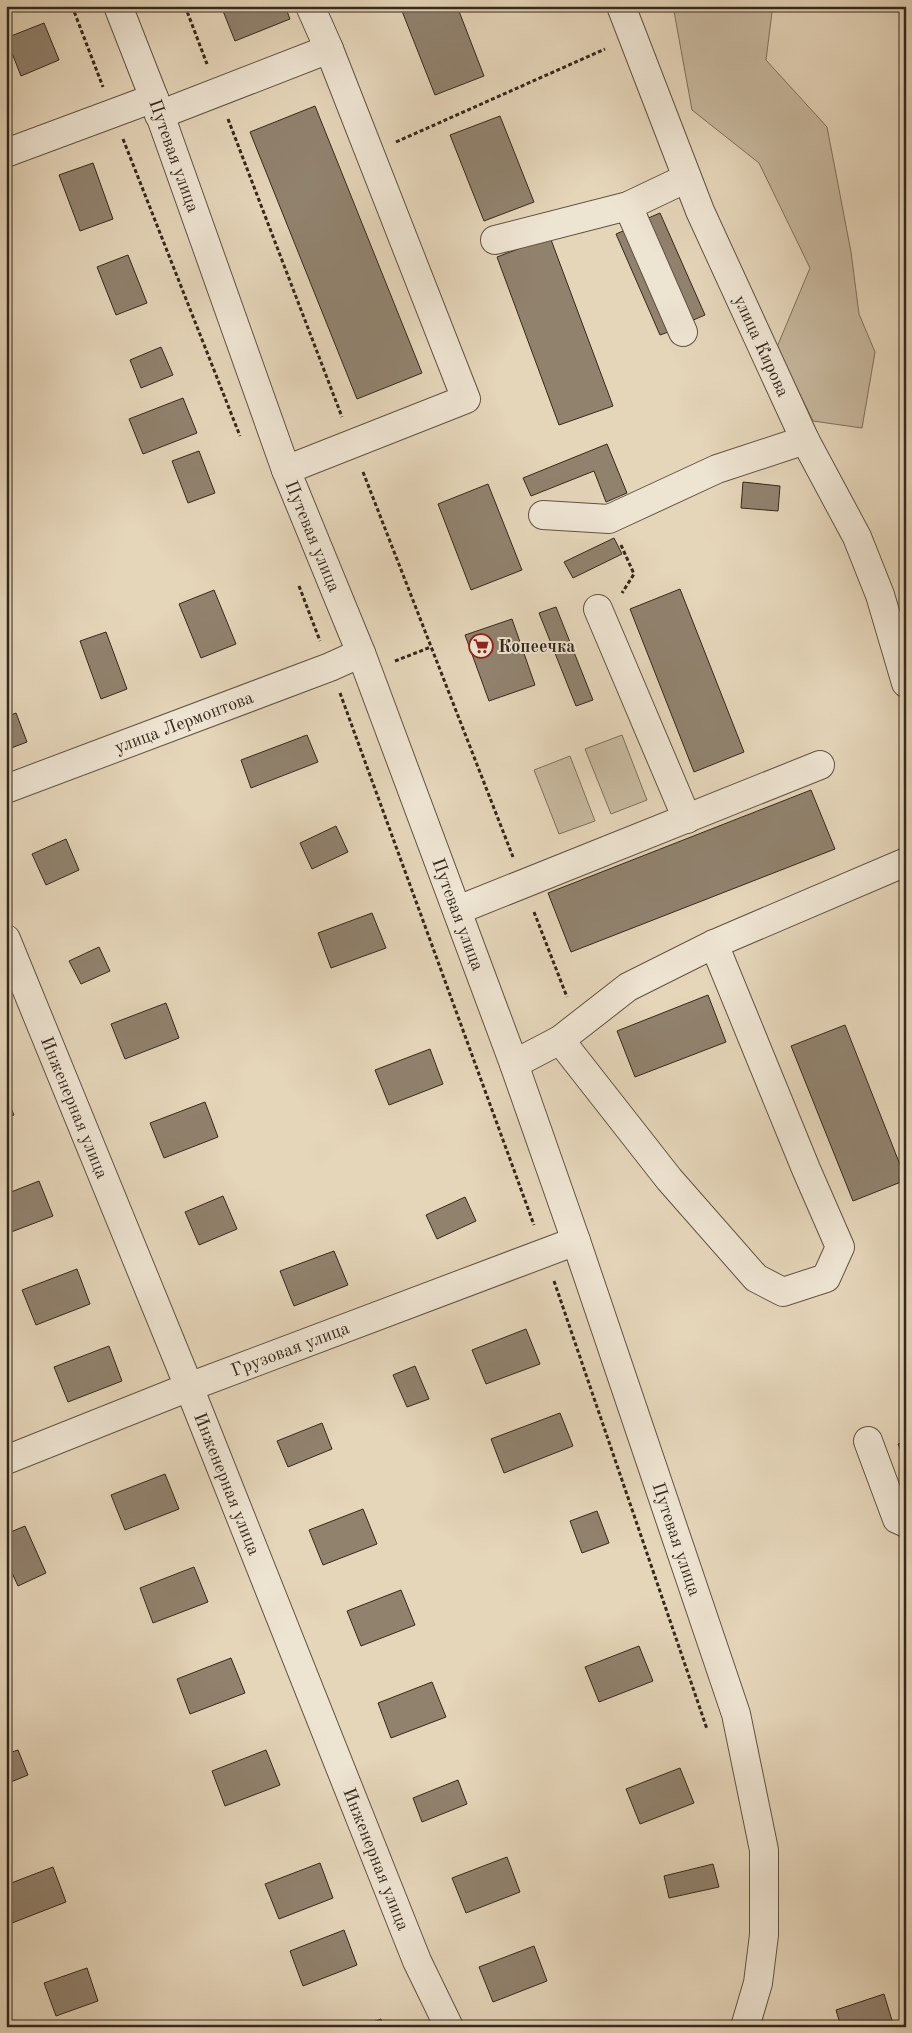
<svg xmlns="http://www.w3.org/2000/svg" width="912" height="2033" font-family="'Old Standard TT',serif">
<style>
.green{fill:#c7b89e;stroke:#7e705d}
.building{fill:#91826e;stroke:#35281c}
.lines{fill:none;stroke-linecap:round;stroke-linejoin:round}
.minor-casing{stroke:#615343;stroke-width:30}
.path{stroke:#35281c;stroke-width:3;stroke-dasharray:4 2.5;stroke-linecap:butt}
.minor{stroke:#eee4d2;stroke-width:28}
.labels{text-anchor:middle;stroke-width:4;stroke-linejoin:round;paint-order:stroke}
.street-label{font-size:18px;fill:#35281c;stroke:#eee4d2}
.poi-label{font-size:18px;font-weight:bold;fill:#35281c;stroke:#eee4d2;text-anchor:start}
</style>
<rect width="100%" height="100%" fill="#e5d5b9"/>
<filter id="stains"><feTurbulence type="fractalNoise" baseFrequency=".004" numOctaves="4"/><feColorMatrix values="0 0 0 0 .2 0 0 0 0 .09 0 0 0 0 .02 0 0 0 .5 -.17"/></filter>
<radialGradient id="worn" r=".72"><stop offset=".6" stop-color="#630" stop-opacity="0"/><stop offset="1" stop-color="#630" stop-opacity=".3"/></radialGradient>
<path class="green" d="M 673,6 L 804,6 L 772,12 L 766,60 L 827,127 L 851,252 L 859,314 L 875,352 L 862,428 L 813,421 L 777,347 L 810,268 L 759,163 L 692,110 Z
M 622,735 L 647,800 L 611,814 L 585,749 Z
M 570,756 L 595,821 L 559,834 L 534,770 Z"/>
<path class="building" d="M 221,6 L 285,6 L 290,19 L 235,41 Z
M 400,6 L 457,6 L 484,76 L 435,95 Z
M 44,23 L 59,60 L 21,76 L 6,38 Z
M 315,106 L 422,373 L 357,399 L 250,132 Z
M 500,116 L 534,202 L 484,221 L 450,135 Z
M 93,163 L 113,219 L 80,231 L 59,175 Z
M 660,213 L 705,315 L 691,321 L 646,219 Z
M 630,228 L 674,330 L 660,335 L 616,234 Z
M 550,237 L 613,406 L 559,425 L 497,257 Z
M 128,255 L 147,303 L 116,315 L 97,267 Z
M 161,347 L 173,375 L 141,388 L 130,360 Z
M 183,398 L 197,433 L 143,454 L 129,419 Z
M 607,444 L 627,493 L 606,502 L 594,471 L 531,496 L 523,478 Z
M 199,451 L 215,493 L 188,503 L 172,461 Z
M 743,482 L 780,486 L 778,511 L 741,508 Z
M 488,484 L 522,570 L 471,590 L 438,504 Z
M 614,538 L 622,554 L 573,578 L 564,562 Z
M 680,589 L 744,752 L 694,772 L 630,609 Z
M 214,590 L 236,644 L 201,658 L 179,604 Z
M 556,607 L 593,700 L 576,706 L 539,613 Z
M 512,619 L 535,685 L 489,701 L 465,635 Z
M 106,632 L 127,689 L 101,699 L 80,641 Z
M 16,713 L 27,742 L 6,750 L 6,717 Z
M 307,735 L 318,762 L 251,788 L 241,760 Z
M 811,790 L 835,849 L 571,952 L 548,893 Z
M 336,826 L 348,852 L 312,869 L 300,843 Z
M 66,839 L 79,870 L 46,885 L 32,854 Z
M 372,913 L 386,948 L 331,968 L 318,933 Z
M 99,947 L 110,971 L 81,984 L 69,961 Z
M 708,995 L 726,1042 L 635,1077 L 617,1031 Z
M 166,1003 L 179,1038 L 125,1059 L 111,1024 Z
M 845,1025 L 906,1180 L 853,1201 L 791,1046 Z
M 430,1049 L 443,1084 L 389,1105 L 375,1070 Z
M 6,1096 L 14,1115 L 6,1118 Z
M 205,1102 L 218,1137 L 164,1158 L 150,1123 Z
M 39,1181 L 53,1216 L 6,1234 L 6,1194 Z
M 223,1196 L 237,1229 L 199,1245 L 185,1212 Z
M 465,1197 L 476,1221 L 437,1239 L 426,1215 Z
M 334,1251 L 348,1285 L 294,1306 L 280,1271 Z
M 77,1269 L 90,1304 L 36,1325 L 22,1290 Z
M 526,1329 L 540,1364 L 486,1384 L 472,1350 Z
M 109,1346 L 122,1381 L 68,1402 L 54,1367 Z
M 415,1366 L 429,1399 L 407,1407 L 393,1375 Z
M 560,1413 L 573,1446 L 504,1473 L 491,1439 Z
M 322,1423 L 332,1449 L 288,1467 L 277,1441 Z
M 906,1441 L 906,1463 L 898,1444 Z
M 165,1474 L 179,1509 L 125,1530 L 111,1495 Z
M 363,1509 L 377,1544 L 323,1565 L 309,1530 Z
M 597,1511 L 609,1543 L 582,1553 L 570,1521 Z
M 25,1526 L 46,1573 L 18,1586 L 6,1560 L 6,1534 Z
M 194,1567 L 208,1602 L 153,1623 L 140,1588 Z
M 401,1590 L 415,1625 L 361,1646 L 347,1611 Z
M 639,1646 L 653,1681 L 599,1702 L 585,1667 Z
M 231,1658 L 245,1693 L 190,1714 L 177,1679 Z
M 432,1682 L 446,1717 L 391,1738 L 378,1703 Z
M 18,1750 L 28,1775 L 6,1784 L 6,1754 Z
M 266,1750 L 280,1785 L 225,1806 L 212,1771 Z
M 680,1768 L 694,1803 L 640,1824 L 626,1789 Z
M 458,1780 L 467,1804 L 422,1822 L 413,1798 Z
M 507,1857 L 520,1892 L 466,1913 L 452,1878 Z
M 320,1863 L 333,1898 L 279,1919 L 265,1884 Z
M 713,1864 L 719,1887 L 669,1898 L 664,1876 Z
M 53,1867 L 66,1902 L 12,1923 L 6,1908 L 6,1885 Z
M 344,1930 L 357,1965 L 303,1986 L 290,1951 Z
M 534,1946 L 547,1981 L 493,2002 L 479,1967 Z
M 87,1968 L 98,2001 L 56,2016 L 44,1983 Z
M 884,1994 L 894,2027 L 841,2027 L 836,2010 Z
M 381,2019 L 384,2027 L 360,2027 Z"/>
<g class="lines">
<g class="minor-casing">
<g id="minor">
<path id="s1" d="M 118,6 L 154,98 L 286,470 L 361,653 L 514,1064 L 576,1241 L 736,1714 L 764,1850 L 764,1935 L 758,1983 L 745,2027"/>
<path id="s2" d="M 621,6 L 700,211 L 805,440 L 857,537 L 880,595 L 906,683"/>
<path d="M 159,115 L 329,49"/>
<path d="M 6,153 L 154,98"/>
<path d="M 628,206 L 683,332"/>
<path d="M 495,240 L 628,206 L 687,178"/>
<path d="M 286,470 L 466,399 L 329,49 L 310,6"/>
<path d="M 543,515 L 609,519 L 717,469 L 805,440"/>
<path d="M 598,609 L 687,819"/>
<path id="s3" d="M 6,789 L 330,667 L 361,653"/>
<path d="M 458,910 L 820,765"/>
<path id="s4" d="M 6,939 L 189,1387 L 417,1961 L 449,2027"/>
<path d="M 560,1040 L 669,1179 L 756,1278 L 783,1292 L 826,1278 L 840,1247 L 806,1169 L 714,944"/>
<path d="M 514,1064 L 560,1040 L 628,987 L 714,944 L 906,862"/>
<path d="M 868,1441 L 897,1519 L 906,1523"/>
<path id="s5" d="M 6,1460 L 189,1387 L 576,1241"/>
</g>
</g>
<path class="path" d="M 72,6 L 103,87
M 185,6 L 207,64
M 228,119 L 342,417
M 123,139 L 240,436
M 396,142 L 605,49
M 363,472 L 513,857
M 621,545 L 634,574 L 622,593
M 299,586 L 320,641
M 395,661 L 431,647
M 340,693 L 534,1225
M 534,912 L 567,997
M 554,1281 L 707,1729"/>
<use href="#minor" class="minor"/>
</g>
<defs>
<g id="supermarket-ring" transform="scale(1.25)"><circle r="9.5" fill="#eee4d2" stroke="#8f2418" stroke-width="1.5"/><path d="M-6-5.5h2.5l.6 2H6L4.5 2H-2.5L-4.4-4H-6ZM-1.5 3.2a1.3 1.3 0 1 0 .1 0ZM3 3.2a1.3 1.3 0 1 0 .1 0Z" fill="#8f2418"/></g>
</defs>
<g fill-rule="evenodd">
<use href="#supermarket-ring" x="481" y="646"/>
</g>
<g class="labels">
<g class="street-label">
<text dy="6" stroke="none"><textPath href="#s1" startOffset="160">Путевая улица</textPath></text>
<text dy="6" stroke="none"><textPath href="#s2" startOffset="368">улица Кирова</textPath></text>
<text dy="6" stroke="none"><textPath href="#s1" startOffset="565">Путевая улица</textPath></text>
<text dy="6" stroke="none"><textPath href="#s3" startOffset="190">улица Лермонтова</textPath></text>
<text dy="6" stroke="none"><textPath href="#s1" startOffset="970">Путевая улица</textPath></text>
<text dy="6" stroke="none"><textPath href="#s4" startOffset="182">Инженерная улица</textPath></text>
<text dy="6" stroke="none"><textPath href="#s5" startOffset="305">Грузовая улица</textPath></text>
<text dy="6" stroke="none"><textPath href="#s4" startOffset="588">Инженерная улица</textPath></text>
<text dy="6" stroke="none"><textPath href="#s1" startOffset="1632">Путевая улица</textPath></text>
<text dy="6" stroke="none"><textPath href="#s4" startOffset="992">Инженерная улица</textPath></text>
</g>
<g class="poi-label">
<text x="498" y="652">Копеечка</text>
</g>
</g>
<rect width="912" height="2033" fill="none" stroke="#e5d5b9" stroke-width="25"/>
<rect x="8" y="8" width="897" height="2018" fill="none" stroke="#35281c" stroke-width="2.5"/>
<rect x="12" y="12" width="887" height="2008" fill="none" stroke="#35281c"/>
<rect width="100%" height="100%" filter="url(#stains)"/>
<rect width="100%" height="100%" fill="url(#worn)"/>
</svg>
